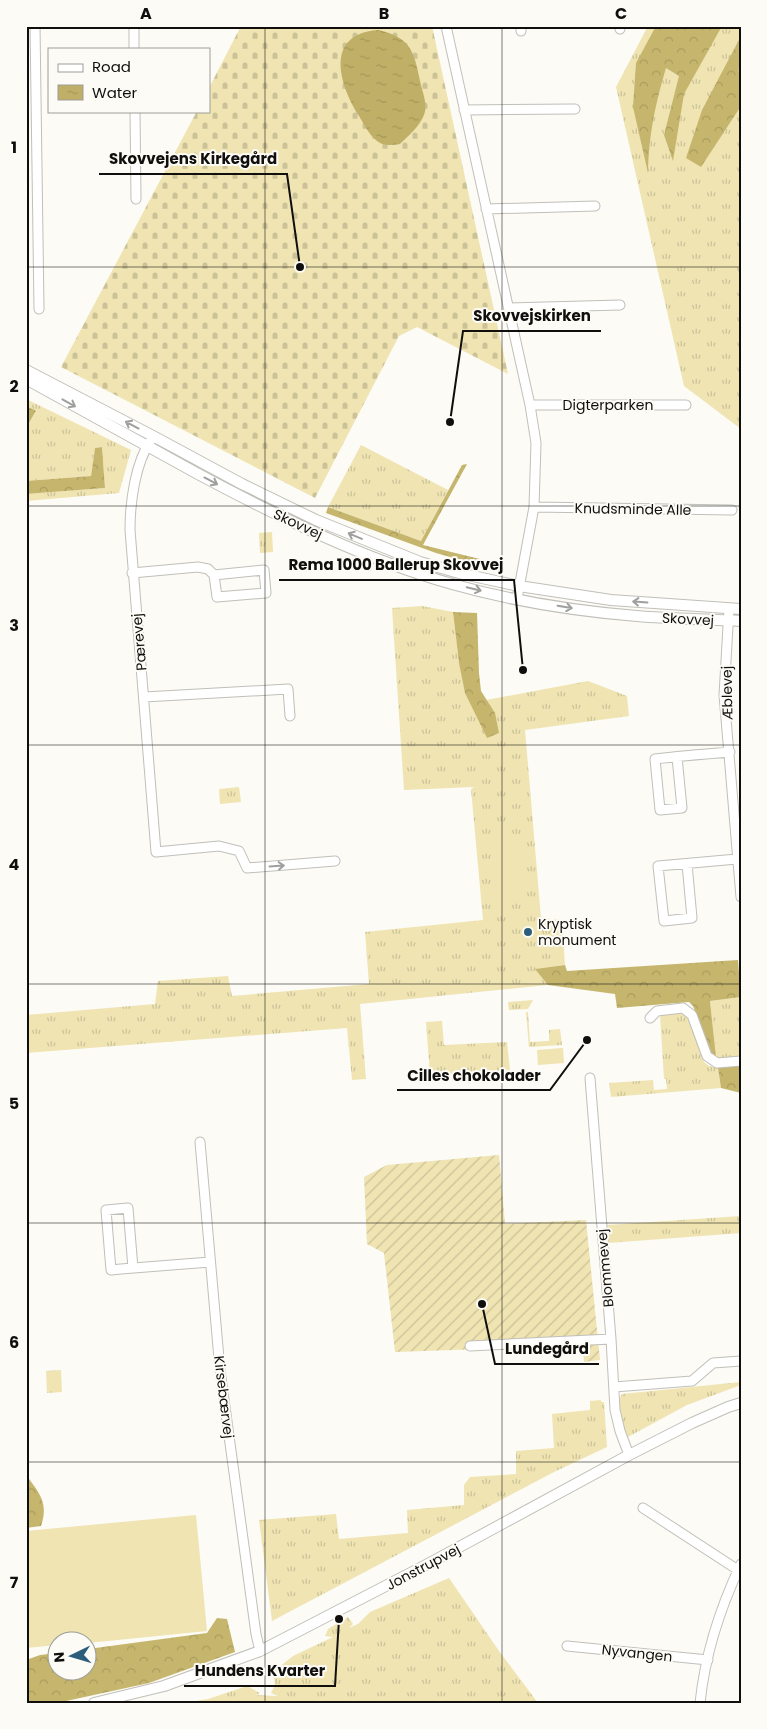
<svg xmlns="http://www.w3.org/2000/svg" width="767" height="1729" font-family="Poppins,sans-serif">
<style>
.grass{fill:url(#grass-tufts)}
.forest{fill:url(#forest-crowns)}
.cemetery{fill:url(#cemetery-stones)}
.garden{fill:url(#garden-furrows)}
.pitch{fill:#efe4b2}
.water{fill:url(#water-ripples)}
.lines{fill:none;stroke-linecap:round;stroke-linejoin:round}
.minor-casing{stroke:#c0bfb9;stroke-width:11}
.tertiary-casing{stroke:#c0bfb9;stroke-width:12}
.minor{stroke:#fff;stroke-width:9}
.tertiary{stroke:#fff;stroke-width:10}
.oneway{stroke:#9f9f9e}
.grid{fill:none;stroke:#100f0d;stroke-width:1;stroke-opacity:0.55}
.poi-dot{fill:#2c5e7b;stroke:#fcfbf5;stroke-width:2}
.labels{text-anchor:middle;stroke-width:4;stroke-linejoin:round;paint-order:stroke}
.street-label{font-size:14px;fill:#100f0d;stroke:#fcfbf5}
.poi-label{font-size:14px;fill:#100f0d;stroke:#fcfbf5;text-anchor:start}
.leader{fill:none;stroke:#100f0d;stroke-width:2}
.callout-dot{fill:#100f0d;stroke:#fcfbf5;stroke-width:2}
.callout-label{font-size:15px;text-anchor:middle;font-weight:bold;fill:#100f0d;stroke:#fcfbf5;stroke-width:4;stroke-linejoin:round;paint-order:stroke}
.neatline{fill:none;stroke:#100f0d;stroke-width:2}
.grid-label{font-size:16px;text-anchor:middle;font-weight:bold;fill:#100f0d}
</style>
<defs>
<pattern id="grass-tufts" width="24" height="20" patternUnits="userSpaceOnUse" patternTransform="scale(1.25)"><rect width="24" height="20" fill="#efe4b2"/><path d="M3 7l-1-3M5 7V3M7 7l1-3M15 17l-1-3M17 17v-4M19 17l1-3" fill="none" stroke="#ccc298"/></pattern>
<pattern id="forest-crowns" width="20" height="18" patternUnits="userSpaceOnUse" patternTransform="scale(1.25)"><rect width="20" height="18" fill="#c6b66d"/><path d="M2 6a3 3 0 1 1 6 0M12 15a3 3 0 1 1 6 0" fill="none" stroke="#a99b5d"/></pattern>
<pattern id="cemetery-stones" width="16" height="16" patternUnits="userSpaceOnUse" patternTransform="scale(1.25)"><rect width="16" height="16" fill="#efe4b2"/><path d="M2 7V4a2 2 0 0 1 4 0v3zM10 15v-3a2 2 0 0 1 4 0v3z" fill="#ccc298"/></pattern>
<pattern id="garden-furrows" width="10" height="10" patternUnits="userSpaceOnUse" patternTransform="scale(1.25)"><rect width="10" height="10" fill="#efe4b2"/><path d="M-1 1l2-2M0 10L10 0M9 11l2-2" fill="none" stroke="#ccc298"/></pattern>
<pattern id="water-ripples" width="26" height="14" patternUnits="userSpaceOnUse" patternTransform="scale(1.25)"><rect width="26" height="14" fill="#c0b067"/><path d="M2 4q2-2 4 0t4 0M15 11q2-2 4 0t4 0" fill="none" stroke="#a49658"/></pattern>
</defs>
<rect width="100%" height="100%" fill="#fcfbf5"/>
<path class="grass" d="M 648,26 L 741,26 L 741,429 L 684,386 L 616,87 Z
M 26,399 L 131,450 L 119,493 L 26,501 L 26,494 L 105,488 L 102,447 L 95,448 L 91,476 L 26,481 L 26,428 L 36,412 L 26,406 Z
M 361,445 L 448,490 L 421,541 L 328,507 Z
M 272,532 L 273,552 L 260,553 L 259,533 Z
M 422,606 L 453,612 L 459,663 L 495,713 L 486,700 L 588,681 L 627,696 L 629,716 L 525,730 L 541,918 L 562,920 L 565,965 L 536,969 L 548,985 L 360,1004 L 366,1079 L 352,1080 L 347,1028 L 26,1053 L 26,1015 L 155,1004 L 158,981 L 228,976 L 232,996 L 369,984 L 365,932 L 483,920 L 471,789 L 474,787 L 404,790 L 392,608 Z
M 239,787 L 241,802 L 220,804 L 219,789 Z
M 741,997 L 741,1056 L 718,1058 L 716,1057 L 710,1001 Z
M 533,1000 L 528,1009 L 509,1010 L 508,1002 Z
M 526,1012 L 528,1012 L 530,1042 L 549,1041 L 549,1030 L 560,1029 L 562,1045 L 529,1047 Z
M 684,1013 L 688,1016 L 704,1062 L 709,1066 L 718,1068 L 721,1088 L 611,1097 L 609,1083 L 653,1080 L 654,1090 L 667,1089 L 666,1079 L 664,1079 L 660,1015 Z
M 442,1021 L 444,1045 L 507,1042 L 510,1070 L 430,1075 L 426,1022 Z
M 741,1216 L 741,1233 L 608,1243 L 607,1225 Z
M 61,1370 L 62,1392 L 47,1393 L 46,1371 Z
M 741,1382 L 741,1385 L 687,1405 L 626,1438 C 623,1427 614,1404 622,1394 Z
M 601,1400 L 601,1402 L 604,1402 L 607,1447 L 554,1472 L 272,1621 L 259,1520 L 336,1514 L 339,1539 L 408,1533 L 407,1510 L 464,1505 L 464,1485 L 470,1477 L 516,1474 L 516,1451 L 554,1448 L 552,1414 L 590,1410 L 590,1401 Z
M 449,1578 L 499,1651 L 538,1703 L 185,1703 L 208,1699 L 247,1686 L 260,1693 L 256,1695 L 278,1696 L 271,1693 L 275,1685 L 273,1672 L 293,1656 L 333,1637 L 325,1636 L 328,1629 L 348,1617 L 353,1624 L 349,1628 L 358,1624 L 370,1612 Z"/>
<path class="forest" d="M 656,26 L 722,26 L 684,94 L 673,161 L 664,135 L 679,76 L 666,68 C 655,106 649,133 648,173 L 633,107 L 636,63 Z
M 741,36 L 741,65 L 738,70 L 741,77 L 741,106 L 701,167 L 686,158 L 702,110 Z
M 26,406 L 36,411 L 26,428 Z
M 102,447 L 105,488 L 26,494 L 26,481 L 91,476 L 95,448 Z
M 467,464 L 423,545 L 504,565 L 504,572 L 436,553 L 326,513 L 328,507 L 421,541 L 462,465 Z
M 453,612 L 477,613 L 479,673 L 481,691 L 495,713 L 499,733 L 487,738 L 465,693 L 459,663 Z
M 738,960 L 741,997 L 710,1001 L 716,1057 L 712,1054 L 693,1006 L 689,1002 L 617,1008 L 615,994 L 548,985 L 535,969 L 565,965 L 567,971 Z
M 741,1066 L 741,1093 L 721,1088 L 718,1068 Z
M 26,1475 C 39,1493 49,1502 41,1526 L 26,1528 Z
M 217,1618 L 227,1619 L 235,1652 L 149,1683 L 57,1703 L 26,1703 L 26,1660 L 40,1655 L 57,1653 L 58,1672 L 88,1672 L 88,1649 L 207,1633 Z"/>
<path class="cemetery" d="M 241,26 L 432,26 L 508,374 L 417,327 L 399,336 L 315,498 L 61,367 L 197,111 L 209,111 L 209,88 Z"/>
<path class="garden" d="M 499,1155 L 505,1224 L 586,1220 L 600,1360 L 584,1362 L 583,1351 L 545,1353 L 538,1351 L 481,1349 L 395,1352 L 384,1253 L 367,1244 L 364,1177 L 387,1165 Z"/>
<path class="pitch" d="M 521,839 L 526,898 L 497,900 L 492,842 Z
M 563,1048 L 564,1063 L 538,1065 L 537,1050 Z
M 196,1515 L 207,1631 L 88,1643 L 58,1642 L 57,1645 L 26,1648 L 26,1531 Z"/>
<path class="water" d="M 378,30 C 413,38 414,53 421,85 C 423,94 428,105 424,115 C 420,126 408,136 400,144 C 393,145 386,146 380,143 C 370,137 365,126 359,116 C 339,84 324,34 378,30 Z"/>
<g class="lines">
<g class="minor-casing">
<path id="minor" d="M 35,26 L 39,309
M 134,26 L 134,49
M 446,26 L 530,405 L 536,443 L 534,507 L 517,599
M 521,26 L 521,31
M 620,26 L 620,29
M 464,110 L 575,109
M 135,111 L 136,199
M 486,209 L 595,206
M 509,308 L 620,305
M 530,405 L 686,405
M 151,440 C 135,463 130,503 130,530 L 156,852 L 219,846 L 239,851 L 247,868 L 335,861
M 534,507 L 732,510
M 132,573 L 198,567 L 208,569 L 214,575 L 264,570 L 266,593 L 217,597 L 214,575
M 729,609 L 724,695 L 741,897
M 144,697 L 288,689 L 290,716
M 677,757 L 682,808 L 660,810 L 655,759 C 680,756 705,754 730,752
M 687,864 L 692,918 L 664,921 L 658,866 L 737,859
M 650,1018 L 657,1011 L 683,1008 L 692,1015 L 707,1056 L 717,1063 L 741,1061
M 590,1078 L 611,1339 L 615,1410 L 620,1431 L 629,1455
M 200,1142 L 220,1370 L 256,1634 L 260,1651
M 133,1268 L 128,1208 L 106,1210 L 111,1270 L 121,1269 L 210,1262
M 470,1346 L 611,1339
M 614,1387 L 692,1381 L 713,1363 L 741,1361
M 643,1508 L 738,1570
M 567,1646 L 708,1660
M 700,1703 C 705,1655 720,1608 741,1564"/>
</g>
<g class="tertiary-casing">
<path id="tertiary" d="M 26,370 L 153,436 L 242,484 L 316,520 L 420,562 L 459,573 L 519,586 L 611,600 L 741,609
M 26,379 C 83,411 141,442 198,474 C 279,517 363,559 452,584 C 512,601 575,611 637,616 C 671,619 706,619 741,621
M 94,1703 L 164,1686 L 260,1651 L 428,1564 L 629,1455 L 692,1423 L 728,1407 L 741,1403"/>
</g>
<use href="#minor" class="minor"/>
<use href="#tertiary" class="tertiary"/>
</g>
<defs><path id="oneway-shaft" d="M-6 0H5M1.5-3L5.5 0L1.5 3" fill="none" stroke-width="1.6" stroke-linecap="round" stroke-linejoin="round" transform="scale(1.25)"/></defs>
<g class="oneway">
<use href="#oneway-shaft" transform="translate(69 403) rotate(29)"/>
<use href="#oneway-shaft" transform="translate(132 425) rotate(-152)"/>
<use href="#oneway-shaft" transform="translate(211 481) rotate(28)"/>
<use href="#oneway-shaft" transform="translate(355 536) rotate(-157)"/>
<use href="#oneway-shaft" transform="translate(474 589) rotate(13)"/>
<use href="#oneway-shaft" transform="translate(640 602) rotate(-176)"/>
<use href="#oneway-shaft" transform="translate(565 607) rotate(10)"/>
<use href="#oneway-shaft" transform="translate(277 866) rotate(-4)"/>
</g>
<path class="grid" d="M 265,26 L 265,1703M 502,26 L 502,1703M 26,267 L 741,267M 26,506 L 741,506M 26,745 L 741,745M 26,984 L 741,984M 26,1223 L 741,1223M 26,1462 L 741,1462"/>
<circle class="poi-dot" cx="528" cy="932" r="5"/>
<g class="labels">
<g class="street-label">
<text x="608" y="410">Digterparken</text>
<text transform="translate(633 509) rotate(1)" y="5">Knudsminde Alle</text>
<text transform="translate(298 524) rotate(25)" y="5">Skovvej</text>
<text transform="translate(688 619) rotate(3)" y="5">Skovvej</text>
<text transform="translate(139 642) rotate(-95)" y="5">Pærevej</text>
<text transform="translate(727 693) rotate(-91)" y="5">Æblevej</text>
<text transform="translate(605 1268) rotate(-95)" y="5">Blommevej</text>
<text transform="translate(224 1397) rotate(83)" y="5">Kirsebærvej</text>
<text transform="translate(423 1567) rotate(-28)" y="5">Jonstrupvej</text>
<text transform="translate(637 1653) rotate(6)" y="5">Nyvangen</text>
</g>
<g class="poi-label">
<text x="538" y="929">Kryptisk<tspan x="538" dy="16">monument</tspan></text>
</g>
</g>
<path class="leader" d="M300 267L287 174H99M450 422L463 331H601M523 670L514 580H279M587 1040L550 1090H397M482 1304L495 1364H599M339 1619L335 1686H184"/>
<g class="callout-dot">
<circle cx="300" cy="267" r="5"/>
<circle cx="450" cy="422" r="5"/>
<circle cx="523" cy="670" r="5"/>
<circle cx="587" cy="1040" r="5"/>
<circle cx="482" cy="1304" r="5"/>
<circle cx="339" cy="1619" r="5"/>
</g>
<g class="callout-label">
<text x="193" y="164">Skovvejens Kirkegård</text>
<text x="532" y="321">Skovvejskirken</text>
<text x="396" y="570">Rema 1000 Ballerup Skovvej</text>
<text x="474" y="1081">Cilles chokolader</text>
<text x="547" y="1354">Lundegård</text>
<text x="260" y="1676">Hundens Kvarter</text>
</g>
<rect width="767" height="1729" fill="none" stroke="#fcfbf5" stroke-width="55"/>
<rect x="48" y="48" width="162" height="65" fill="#fcfbf5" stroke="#9e9d98"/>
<rect x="58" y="64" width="25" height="8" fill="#ffffff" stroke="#9e9d98"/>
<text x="92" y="72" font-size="15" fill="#100f0d">Road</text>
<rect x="58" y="85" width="25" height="15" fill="url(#water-ripples)" stroke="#9e9d98"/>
<text x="92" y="98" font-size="15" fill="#100f0d">Water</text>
<g transform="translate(72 1656) rotate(265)"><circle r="24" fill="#fcfbf5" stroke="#9e9d98"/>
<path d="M0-4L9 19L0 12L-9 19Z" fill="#2c5e7b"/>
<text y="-8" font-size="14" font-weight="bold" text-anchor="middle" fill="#100f0d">N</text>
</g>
<rect x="28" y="28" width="712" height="1674" class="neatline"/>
<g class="grid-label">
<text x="146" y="19">A</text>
<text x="384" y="19">B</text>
<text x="621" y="19">C</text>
<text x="14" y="153">1</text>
<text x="14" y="392">2</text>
<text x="14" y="631">3</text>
<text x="14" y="870">4</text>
<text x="14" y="1109">5</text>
<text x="14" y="1348">6</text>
<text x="14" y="1588">7</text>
</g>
</svg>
